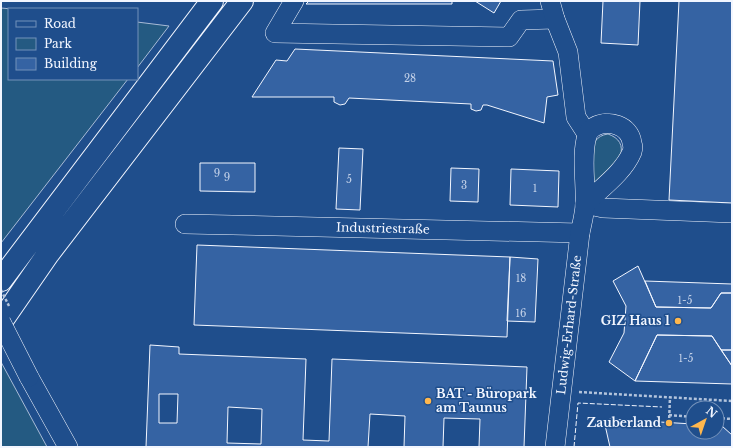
<svg xmlns="http://www.w3.org/2000/svg" width="733" height="448" font-family="'Libre Baskerville',serif">
<style>
.green{fill:#245a82;stroke:#a8bbd7}
.building{fill:#3563a3;stroke:#f2f6ff;fill-rule:evenodd}
.lines{fill:none;stroke-linecap:round;stroke-linejoin:round}
.minor-casing{stroke:#f2f6ff;stroke-width:20}
.highway-casing{stroke:#f2f6ff;stroke-width:24}
.path{stroke:#b3c4dc;stroke-width:2.5;stroke-dasharray:3 2;stroke-linecap:butt}
.minor{stroke:#1f4e8c;stroke-width:19}
.highway{stroke:#1f4e8c;stroke-width:22}
.minor-bridge-casing{stroke:#f2f6ff;stroke-width:20;stroke-linecap:butt}
.path-bridge{stroke:#b3c4dc;stroke-width:2.5;stroke-dasharray:3 2;stroke-linecap:butt}
.minor-bridge{stroke:#1f4e8c;stroke-width:19}
.fence{stroke:#f2f6ff;stroke-width:1;stroke-dasharray:5 2;stroke-linecap:butt}
.poi-dot{fill:#ffb74d;stroke:#1f4e8c;stroke-width:1.5}
.labels{text-anchor:middle;stroke-width:3;stroke-linejoin:round;paint-order:stroke}
.number-label{font-size:10px;fill:#c3d1e8}
.street-label{font-size:12px;fill:#f2f6ff;stroke:#1f4e8c}
.poi-label{font-size:12px;font-weight:bold;fill:#f2f6ff;stroke:#1f4e8c;text-anchor:end}
</style>
<rect width="100%" height="100%" fill="#1f4e8c"/>
<path class="green" d="M 1,8 L 12,9 L 9,9 L 9,79 L 128,79 L 1,243 Z
M 137,22 L 169,26 L 137,68 Z
M 608,134 C 619,138 624,145 620,157 L 594,187 C 591,170 584,137 608,134 Z
M 1,362 L 46,445 L 47,447 L 1,447 Z"/>
<path class="building" d="M 309,1 L 452,1 L 452,4 L 306,4 Z
M 475,1 L 501,1 L 494,13 Z
M 603,1 L 640,1 L 638,45 L 601,43 Z
M 679,1 L 732,1 L 732,203 L 669,200 Z
M 295,49 L 553,61 L 558,95 L 547,97 L 544,123 L 487,105 L 483,105 L 481,110 L 476,111 L 471,109 L 471,104 L 349,98 L 345,104 L 340,105 L 334,102 L 334,97 L 252,97 L 276,60 L 287,61 Z
M 339,148 L 363,149 L 360,210 L 336,209 Z
M 200,163 L 255,163 L 255,192 L 200,191 Z
M 451,168 L 479,169 L 478,202 L 450,201 Z
M 511,169 L 559,171 L 558,207 L 510,205 Z
M 197,245 L 510,257 L 507,337 L 194,325 Z
M 510,257 L 538,259 L 535,322 L 507,321 Z
M 638,266 L 656,307 L 711,308 L 721,293 L 732,293 L 732,350 L 721,350 L 712,336 L 657,335 L 635,381 L 609,362 L 624,333 L 626,306 L 613,281 Z
M 645,281 L 732,284 L 732,293 L 721,293 L 711,308 L 656,307 Z
M 657,335 L 712,336 L 732,366 L 732,384 L 635,381 Z
M 150,345 L 179,347 L 179,354 L 306,359 L 303,440 L 329,441 L 332,359 L 527,367 L 524,447 L 479,447 L 480,419 L 444,418 L 443,447 L 404,447 L 405,416 L 370,414 L 368,447 L 146,447 ZM 159,394 L 178,394 L 177,423 L 159,423 ZM 228,407 L 262,409 L 261,444 L 227,443 Z
M 721,350 L 732,350 L 732,366 Z
M 610,419 L 693,424 L 693,432 L 717,432 L 717,426 L 722,426 L 732,435 L 732,447 L 610,447 L 605,425 L 606,421 Z"/>
<g class="lines">
<g class="minor-casing">
<g id="minor">
<path d="M 294,1 L 275,33 L 509,37 L 521,20 L 555,19"/>
<path d="M 550,1 L 555,19 L 568,52 L 576,117 L 587,134"/>
<path d="M 585,204 L 603,208 L 732,213"/>
<path id="s1" d="M 185,224 L 580,233"/>
<path d="M 29,377 L 68,447"/>
<path id="s2" d="M 555,447 L 580,233 C 582,223 585,213 585,203 C 586,183 581,154 587,136 C 588,132 591,129 594,127 C 608,119 630,125 632,143 C 633,146 633,149 632,152 C 623,173 601,188 585,204"/>
</g>
</g>
<g class="highway-casing">
<path id="highway" d="M 1,280 L 212,1
M 1,322 L 48,254 L 242,1"/>
</g>
<path class="path" d="M 579,392 L 732,401
M 669,415 L 693,417
M 717,418 L 732,419
M 669,423 L 670,397"/>
<use href="#minor" class="minor"/>
<use href="#highway" class="highway"/>
<g class="minor-bridge-casing">
<path id="minor-bridge" d="M 1,322 L 29,377"/>
</g>
<path class="path-bridge" d="M 1,290 L 9,306"/>
<use href="#minor-bridge" class="minor-bridge"/>
<path class="fence" d="M 574,447 L 578,403 L 662,407"/>
</g>
<g class="poi-dot">
<circle cx="678" cy="321" r="4"/>
<circle cx="428" cy="401" r="4"/>
<circle cx="669" cy="423" r="4"/>
</g>
<g class="labels">
<g class="number-label">
<text x="410" y="82">28</text>
<text x="217" y="177">9</text>
<text x="227" y="181">9</text>
<text x="349" y="183">5</text>
<text x="464" y="189">3</text>
<text x="535" y="192">1</text>
<text x="521" y="282">18</text>
<text x="685" y="304">1-5</text>
<text x="521" y="317">16</text>
<text x="686" y="362">1-5</text>
</g>
<g class="street-label">
<text dy="4" stroke="none"><textPath href="#s1" startOffset="198">Industriestraße</textPath></text>
<text dy="4" stroke="none"><textPath href="#s2" startOffset="123">Ludwig-Erhard-Straße</textPath></text>
</g>
<g class="poi-label">
<text x="670" y="325">GIZ Haus 1</text>
<text x="436" y="398" text-anchor="start">BAT - Büropark<tspan x="436" dy="14">am Taunus</tspan></text>
<text x="661" y="427">Zauberland</text>
</g>
</g>
<rect width="733" height="448" fill="none" stroke="#f2f6ff" stroke-width="4"/>
<rect x="8" y="8" width="130" height="72" fill="#1f4e8c" stroke="#7391ba"/>
<rect x="16" y="21" width="20" height="6" fill="#1f4e8c" stroke="#7391ba"/>
<text x="44" y="28" font-size="12" fill="#f2f6ff">Road</text>
<rect x="16" y="38" width="20" height="12" fill="#245a82" stroke="#7391ba"/>
<text x="44" y="48" font-size="12" fill="#f2f6ff">Park</text>
<rect x="16" y="58" width="20" height="12" fill="#3563a3" stroke="#7391ba"/>
<text x="44" y="68" font-size="12" fill="#f2f6ff">Building</text>
<g transform="translate(705 420) rotate(40)"><circle r="19" fill="#1f4e8c" stroke="#7391ba"/>
<path d="M0-3L7 15L0 10L-7 15Z" fill="#ffb74d"/>
<text y="-6" font-size="11" font-weight="bold" text-anchor="middle" fill="#f2f6ff">N</text>
</g>
</svg>
